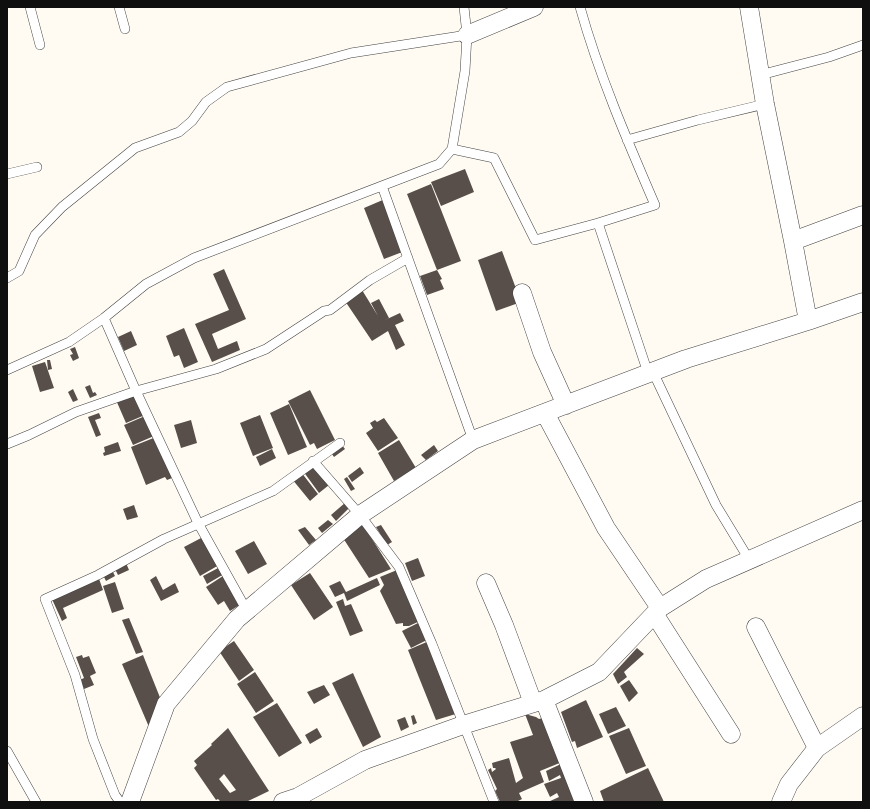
<svg xmlns="http://www.w3.org/2000/svg" width="870" height="809" font-family="'Libre Baskerville',serif">
<style>
.building{fill:#584f4b;fill-rule:evenodd}
.lines{fill:none;stroke-linecap:round;stroke-linejoin:round}
.service-casing{stroke:#424242;stroke-width:10}
.minor-casing{stroke:#424242;stroke-width:19}
.service{stroke:#fff;stroke-width:9}
.minor{stroke:#fff;stroke-width:18}
</style>
<rect width="100%" height="100%" fill="#fffbf2"/>
<path class="building" d="M 465,169 L 474,192 L 441,206 L 431,182 Z
M 431,184 L 461,261 L 437,270 L 442,279 L 440,280 L 444,289 L 427,295 L 420,276 L 437,270 L 407,194 Z
M 385,199 L 405,251 L 384,259 L 364,208 Z
M 502,251 L 521,302 L 496,311 L 478,260 Z
M 224,269 L 246,319 L 212,334 L 218,349 L 237,341 L 240,350 L 212,362 L 195,324 L 229,310 L 213,274 Z
M 362,290 L 378,316 L 371,303 L 379,299 L 389,318 L 385,320 L 400,313 L 404,321 L 395,325 L 405,345 L 396,350 L 388,331 L 372,341 L 345,301 Z
M 184,328 L 198,362 L 184,368 L 179,355 L 174,357 L 166,336 Z
M 131,331 L 137,345 L 124,351 L 118,337 Z
M 75,347 L 79,358 L 73,361 L 70,355 L 73,354 L 70,349 Z
M 47,360 L 50,360 L 52,369 L 48,370 Z
M 45,362 L 54,388 L 40,392 L 32,366 Z
M 90,385 L 93,393 L 95,392 L 97,395 L 90,398 L 85,387 Z
M 73,389 L 78,400 L 73,402 L 68,392 Z
M 310,390 L 335,440 L 317,449 L 314,443 L 310,445 L 288,401 Z
M 135,392 L 145,415 L 126,423 L 116,400 Z
M 289,404 L 307,447 L 288,455 L 270,413 Z
M 99,413 L 101,418 L 95,420 L 101,435 L 96,437 L 88,417 Z
M 260,415 L 273,448 L 253,456 L 240,423 Z
M 145,416 L 154,436 L 133,445 L 124,425 Z
M 384,418 L 398,438 L 378,451 L 366,433 L 373,428 L 370,423 L 375,420 L 377,422 Z
M 191,420 L 197,443 L 181,448 L 174,425 Z
M 156,437 L 172,478 L 167,480 L 165,477 L 146,485 L 131,447 Z
M 399,440 L 416,468 L 394,481 L 378,453 Z
M 118,442 L 121,451 L 104,456 L 103,453 L 105,452 L 104,447 Z
M 341,444 L 345,449 L 334,457 L 330,451 Z
M 434,445 L 438,451 L 426,460 L 421,455 Z
M 272,449 L 276,458 L 260,466 L 256,457 Z
M 313,464 L 329,485 L 319,493 L 303,471 Z
M 360,467 L 364,473 L 352,482 L 348,476 Z
M 301,472 L 318,494 L 310,501 L 292,479 Z
M 347,477 L 355,489 L 351,491 L 344,479 Z
M 346,502 L 350,507 L 336,521 L 331,515 Z
M 134,505 L 138,517 L 127,520 L 123,509 Z
M 328,520 L 333,524 L 322,533 L 318,528 Z
M 362,523 L 391,569 L 369,578 L 343,538 Z
M 381,525 L 392,542 L 387,545 L 376,527 Z
M 305,527 L 316,540 L 309,545 L 298,530 Z
M 203,537 L 219,565 L 200,576 L 184,547 Z
M 254,541 L 267,564 L 248,574 L 235,551 Z
M 418,558 L 425,576 L 412,581 L 405,563 Z
M 126,563 L 129,570 L 118,575 L 115,569 Z
M 220,567 L 224,574 L 207,584 L 203,576 Z
M 112,570 L 115,576 L 106,581 L 103,575 Z
M 397,570 L 420,621 L 409,626 L 403,626 L 403,623 L 396,624 L 380,591 L 384,585 L 380,577 Z
M 310,573 L 333,607 L 314,620 L 291,585 Z
M 98,576 L 103,590 L 63,608 L 67,618 L 62,621 L 51,597 Z
M 156,576 L 163,590 L 175,583 L 179,592 L 161,601 L 150,580 Z
M 223,576 L 241,604 L 230,611 L 224,601 L 218,605 L 206,587 Z
M 377,578 L 380,585 L 347,601 L 344,593 L 335,597 L 329,586 L 340,581 L 346,592 Z
M 115,582 L 124,609 L 112,613 L 103,586 Z
M 343,599 L 345,606 L 351,604 L 363,631 L 350,636 L 336,602 Z
M 129,618 L 143,652 L 136,654 L 122,620 Z
M 420,622 L 429,639 L 411,648 L 402,631 Z
M 234,641 L 254,670 L 239,681 L 219,651 Z
M 429,641 L 459,713 L 436,720 L 408,650 Z
M 637,648 L 644,654 L 624,672 L 627,677 L 618,684 L 613,674 Z
M 82,655 L 83,658 L 89,656 L 96,673 L 90,676 L 94,685 L 84,689 L 80,680 L 84,678 L 76,657 Z
M 143,655 L 163,705 L 149,727 L 122,664 Z
M 255,672 L 274,701 L 256,713 L 237,684 Z
M 353,673 L 381,737 L 363,747 L 332,683 Z
M 629,680 L 638,693 L 629,702 L 620,686 Z
M 324,685 L 330,695 L 314,704 L 307,692 Z
M 586,700 L 603,737 L 577,748 L 575,741 L 572,742 L 561,712 Z
M 277,703 L 302,743 L 279,757 L 253,717 Z
M 616,707 L 626,726 L 608,734 L 599,714 Z
M 525,714 L 536,717 L 539,719 L 546,717 L 562,762 L 540,771 L 544,782 L 519,793 L 522,799 L 516,802 L 500,802 L 495,791 L 497,789 L 488,770 L 491,768 L 492,772 L 496,769 L 495,768 L 493,768 L 492,763 L 509,758 L 516,783 L 523,778 L 510,742 L 533,735 Z
M 414,715 L 417,723 L 413,725 L 411,716 Z
M 405,717 L 409,727 L 401,731 L 397,720 Z
M 228,728 L 269,791 L 246,802 L 221,802 L 218,799 L 216,800 L 194,768 L 197,765 L 194,761 L 212,745 L 211,744 ZM 224,774 L 236,790 L 230,793 L 219,779 Z
M 317,728 L 322,737 L 310,744 L 305,735 Z
M 629,728 L 646,766 L 626,774 L 609,736 Z
M 561,764 L 576,802 L 548,802 L 559,797 L 557,793 L 550,797 L 544,784 L 561,778 L 560,775 L 549,781 L 546,771 Z
M 648,768 L 664,802 L 604,802 L 600,791 Z"/>
<g class="lines">
<g class="service-casing">
<path id="service" d="M 30,7 L 40,45
M 119,7 L 125,29
M 760,75 L 829,57 L 863,45
M 627,140 L 698,120 L 765,104
M 452,149 L 494,158 L 535,240 L 598,223 L 655,205 C 627,140 599,75 580,7
M 7,174 L 37,167
M 382,186 L 473,440
M 598,223 L 648,373
M 7,278 L 19,271 L 35,235 L 62,207 L 135,148 L 179,132 L 192,121 L 206,102 L 227,87 L 351,53 L 467,35
M 104,318 L 136,391 L 198,523 L 247,611
M 7,370 L 69,342 L 104,318 L 146,284 L 194,258 L 439,164 L 452,149 L 465,71 L 467,35 L 464,7
M 653,372 L 716,505 L 750,561
M 7,444 L 29,435 L 76,412 L 136,391 L 216,369 L 266,349 L 324,311 L 330,310 L 370,280 L 408,258
M 313,461 L 360,515 L 399,567 L 432,644 L 494,802
M 7,751 L 36,802
M 120,802 L 115,795 L 93,739 L 75,675 L 45,599 L 98,575 L 164,539 L 273,491 L 340,443"/>
</g>
<g class="minor-casing">
<path id="minor" d="M 749,7 L 765,104 L 793,241 L 808,321
M 467,35 L 534,7
M 793,241 L 863,215
M 522,293 L 542,352 L 566,405
M 545,413 L 606,528 L 660,608
M 486,583 L 504,625 L 533,703
M 655,615 L 731,734
M 756,627 L 817,748
M 544,700 L 584,802
M 130,802 L 166,704 L 237,619 L 360,515 L 473,440 L 686,359 L 808,321 L 863,302
M 283,802 L 298,797 L 365,760 L 463,725 L 544,700 L 599,672 L 660,608 L 706,579 L 863,510
M 781,802 L 789,784 L 817,748 L 863,716"/>
</g>
<use href="#service" class="service"/>
<use href="#minor" class="minor"/>
</g>
<rect width="870" height="809" fill="none" stroke="#0f0f0f" stroke-width="16"/>
</svg>
